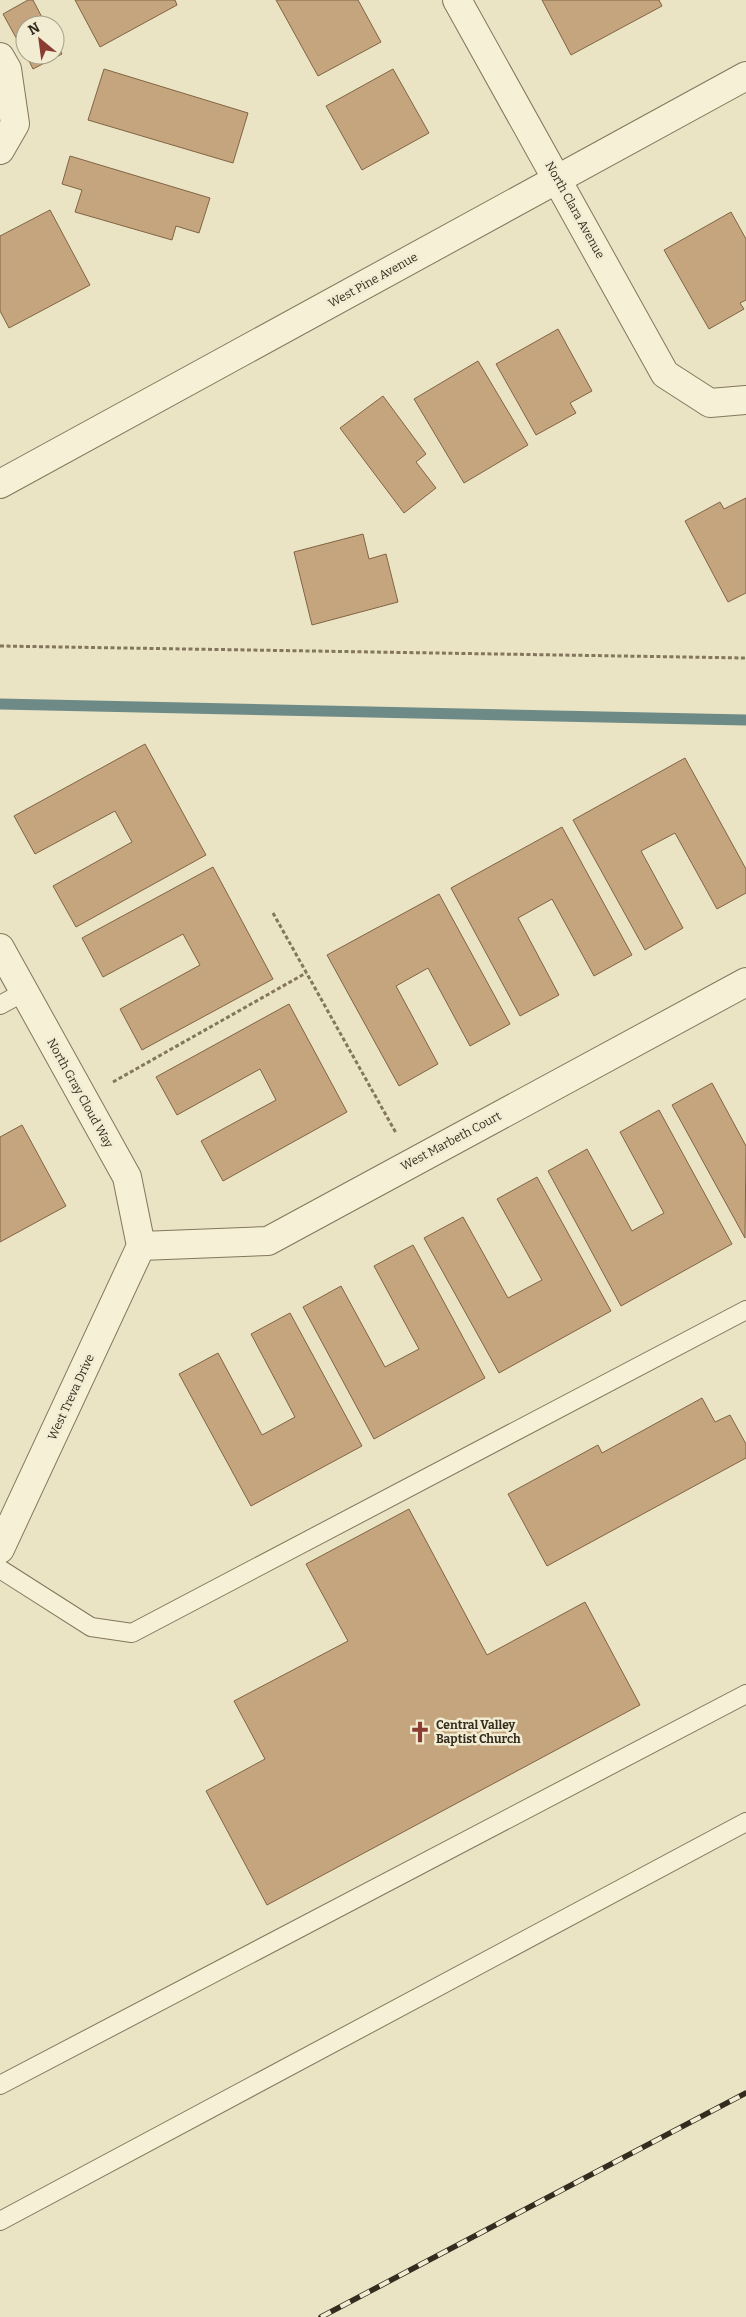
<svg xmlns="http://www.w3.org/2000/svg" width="746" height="2317" font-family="Bitter,serif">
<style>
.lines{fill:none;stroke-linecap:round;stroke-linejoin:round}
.stream{stroke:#6d8a87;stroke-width:11}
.building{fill:#c5a57d;stroke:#806444}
.service-casing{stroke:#83765c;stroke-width:20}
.minor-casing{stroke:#83765c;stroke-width:30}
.tertiary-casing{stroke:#83765c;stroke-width:30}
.path{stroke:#83765c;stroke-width:3;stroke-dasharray:4 2.5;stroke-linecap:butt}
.service{stroke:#f5f0d6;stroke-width:18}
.minor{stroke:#f5f0d6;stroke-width:28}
.tertiary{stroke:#f5f0d6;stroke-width:28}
.rail-casing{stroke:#342c1f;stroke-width:5.5}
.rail{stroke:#f2edd2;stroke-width:4;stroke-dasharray:11;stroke-linecap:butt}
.labels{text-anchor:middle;stroke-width:5;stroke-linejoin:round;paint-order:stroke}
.street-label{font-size:12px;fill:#342c1f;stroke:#f2edd2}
.poi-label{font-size:12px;font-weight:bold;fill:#342c1f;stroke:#f2edd2;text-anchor:start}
</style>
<rect width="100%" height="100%" fill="#eae4c4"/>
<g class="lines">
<path class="stream" d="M 0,704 L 746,720"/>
</g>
<path class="building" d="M 28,0 L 33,0 L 46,25 L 25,25 L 25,54 L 3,14 Z
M 75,0 L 175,0 L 177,5 L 100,47 Z
M 276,0 L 358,0 L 381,42 L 318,76 Z
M 542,0 L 659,0 L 662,6 L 571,55 Z
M 55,41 L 62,54 L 33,69 L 26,55 L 55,55 Z
M 104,69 L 248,113 L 233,163 L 88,120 Z
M 393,69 L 429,133 L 362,170 L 326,106 Z
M 70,156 L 210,198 L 199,233 L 176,226 L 172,240 L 75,212 L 82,190 L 62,184 Z
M 50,210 L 90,285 L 9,328 L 0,311 L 0,236 Z
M 731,212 L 746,239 L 746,300 L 740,303 L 744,309 L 709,329 L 664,250 Z
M 558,329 L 592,391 L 570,403 L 576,413 L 536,435 L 496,364 Z
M 478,361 L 528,445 L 464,483 L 414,399 Z
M 383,396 L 426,454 L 416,462 L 436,488 L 404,513 L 340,428 Z
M 746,498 L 746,593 L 728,602 L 685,521 L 720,502 L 724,509 Z
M 363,534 L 369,559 L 386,554 L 398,602 L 312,625 L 294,552 Z
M 145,744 L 206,855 L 76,927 L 53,886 L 132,842 L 115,811 L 35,854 L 14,816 Z
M 685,758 L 746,869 L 746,893 L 717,909 L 675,833 L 641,851 L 683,928 L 645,950 L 573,820 Z
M 562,827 L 632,955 L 594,976 L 552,899 L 518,918 L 559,995 L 520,1016 L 451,888 Z
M 213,867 L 273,979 L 142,1050 L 120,1009 L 200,965 L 183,934 L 103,977 L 82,938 Z
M 439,894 L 510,1024 L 470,1046 L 428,968 L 396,986 L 438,1064 L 399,1086 L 327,955 Z
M 289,1004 L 347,1112 L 223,1181 L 201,1141 L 276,1100 L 260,1069 L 177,1115 L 156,1077 Z
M 712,1083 L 746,1146 L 745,1238 L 672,1105 Z
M 659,1110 L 732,1244 L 621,1306 L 548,1171 L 587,1149 L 632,1231 L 664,1213 L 620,1132 Z
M 22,1125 L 66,1206 L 0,1242 L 0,1137 Z
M 537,1177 L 611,1311 L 499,1373 L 424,1238 L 463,1217 L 508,1298 L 542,1280 L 497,1199 Z
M 413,1245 L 485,1378 L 374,1439 L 303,1307 L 341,1286 L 385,1367 L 419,1349 L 374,1266 Z
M 290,1313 L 362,1446 L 251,1506 L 179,1374 L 218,1353 L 262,1435 L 295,1417 L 251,1334 Z
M 702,1398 L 715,1422 L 730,1415 L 746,1444 L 746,1458 L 547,1566 L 508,1494 L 598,1445 L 602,1453 Z
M 409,1509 L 487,1655 L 585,1602 L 640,1705 L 267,1905 L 206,1791 L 265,1759 L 234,1701 L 348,1641 L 306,1564 Z"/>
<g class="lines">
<g class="service-casing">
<path id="service" d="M 0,1005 L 24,992
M 0,1569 L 91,1627 L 132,1633 L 746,1310
M 0,2085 L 746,1694
M 0,2221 L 746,1822"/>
</g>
<g class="minor-casing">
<path id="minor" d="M 457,0 L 665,374 L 710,403 L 746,400
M 0,57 L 7,69 L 15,124 L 0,150
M 0,948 L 127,1177 L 141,1246
M 141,1246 L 268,1241 L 746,982
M 0,1549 L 141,1246"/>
</g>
<g class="tertiary-casing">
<path id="tertiary" d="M 0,484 L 746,76"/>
</g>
<path class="path" d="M 0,646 L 746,658
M 273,913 L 396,1133
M 113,1082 L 306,973"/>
<use href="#service" class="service"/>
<use href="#minor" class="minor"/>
<use href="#tertiary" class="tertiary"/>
<g class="rail-casing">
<path id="rail" d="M 321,2317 L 746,2093"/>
</g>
<use href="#rail" class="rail"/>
</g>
<defs>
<g id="church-bare" transform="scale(1.725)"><path d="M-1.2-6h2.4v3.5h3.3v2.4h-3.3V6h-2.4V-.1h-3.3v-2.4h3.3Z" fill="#8c3d31" stroke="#f2edd2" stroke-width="2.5" paint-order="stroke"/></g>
</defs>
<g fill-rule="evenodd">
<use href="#church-bare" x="420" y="1732"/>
</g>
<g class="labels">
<g class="street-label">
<text transform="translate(575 210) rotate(61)" y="4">North Clara Avenue</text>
<text transform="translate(373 280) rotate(-29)" y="4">West Pine Avenue</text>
<text transform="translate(80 1093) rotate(61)" y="4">North Gray Cloud Way</text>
<text transform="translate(451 1141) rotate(-28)" y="4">West Marbeth Court</text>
<text transform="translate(71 1397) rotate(-65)" y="4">West Treva Drive</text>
</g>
<g class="poi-label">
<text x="436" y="1729">Central Valley<tspan x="436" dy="14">Baptist Church</tspan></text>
</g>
</g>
<g transform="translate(40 40) rotate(331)"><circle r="24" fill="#f2edd2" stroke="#a6a08a"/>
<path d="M0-4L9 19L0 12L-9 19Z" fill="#8c3d31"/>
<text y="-8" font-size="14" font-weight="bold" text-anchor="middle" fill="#342c1f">N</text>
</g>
</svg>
